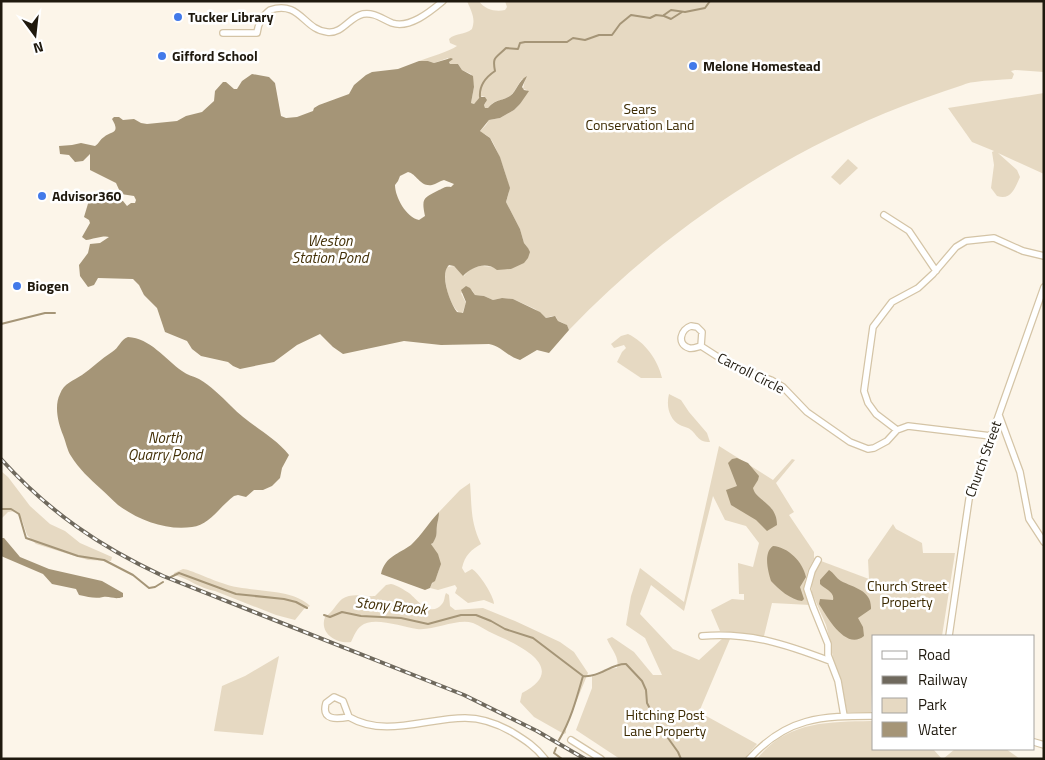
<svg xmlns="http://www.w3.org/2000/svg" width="1045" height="760" font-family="'Titillium Web',sans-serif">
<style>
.green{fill:#e6d9c2}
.water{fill:#a59577;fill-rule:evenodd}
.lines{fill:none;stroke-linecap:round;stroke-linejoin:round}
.stream{stroke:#a59577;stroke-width:2}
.minor-casing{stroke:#d4c4a6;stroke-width:8}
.minor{stroke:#fff;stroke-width:5.5}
.rail-casing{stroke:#6f695d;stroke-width:4}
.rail{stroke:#fff;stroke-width:2;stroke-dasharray:5.5;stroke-linecap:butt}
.poi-dot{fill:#4279e9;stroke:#fff;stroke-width:2}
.labels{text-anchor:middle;stroke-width:5;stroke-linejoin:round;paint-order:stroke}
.poi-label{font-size:14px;font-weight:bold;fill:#1f190e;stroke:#fff;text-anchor:start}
.park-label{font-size:14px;fill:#3b2900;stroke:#fff}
.street-label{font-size:14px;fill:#1f190e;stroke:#fff}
.water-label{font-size:15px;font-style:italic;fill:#433007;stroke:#fff}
</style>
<rect width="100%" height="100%" fill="#fcf5e9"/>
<path class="green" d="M 467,1 L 479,1 C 485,10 496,12 505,10 L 507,7 L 505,1 L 1044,1 L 1044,72 L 1015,70 L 1011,71 L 1014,74 L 1012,79 C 1000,80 987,80 975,82 C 969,82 963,85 957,87 C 939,93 921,99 903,106 C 777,155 663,232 569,330 C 568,325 564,323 558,321 L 556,317 L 552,316 L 546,318 L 535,309 L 513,299 L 502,298 L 493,300 L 484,296 L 475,295 L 472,290 L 461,293 L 466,303 L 462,314 C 450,310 441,277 447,267 L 454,266 L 464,276 C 478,257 494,271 511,269 L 528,248 L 524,243 L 520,229 L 506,202 C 507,198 509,194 509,190 C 509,180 496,145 490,138 C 486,134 483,134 480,131 L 486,125 L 489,120 L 500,118 L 514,110 L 520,104 L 527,90 L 523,89 L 525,79 L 522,79 C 518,84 515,92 510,96 C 500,102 496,98 488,108 L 485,108 L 484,105 L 486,102 L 485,97 L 482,96 L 474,104 L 471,103 L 474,87 L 471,74 L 462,70 L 458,64 L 450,64 L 448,58 L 434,63 L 428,61 L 419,61 C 430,57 448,52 457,46 L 450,43 L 449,39 C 455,33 465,35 472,29 C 476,18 471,11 467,1 Z
M 1044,93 L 1044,174 L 998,153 L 1017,170 L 1020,177 C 1015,188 1011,201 997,196 L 991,188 L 994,165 L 992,152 L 994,151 L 972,142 L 948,108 Z
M 848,159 L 858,168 L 840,185 L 831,177 Z
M 628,334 C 645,342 658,360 662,378 L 641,378 L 617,362 L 622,352 L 626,348 L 624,345 L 614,348 L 611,344 L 621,336 Z
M 669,394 L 681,400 L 689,412 L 707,433 L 710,442 C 698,442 698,436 691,430 C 688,427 684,427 680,425 C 669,419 666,406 669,394 Z
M 719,446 L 773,480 L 792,459 L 795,460 L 776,483 L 794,512 L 789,515 L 814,552 L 814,559 L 808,570 L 805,581 L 810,605 L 772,603 L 764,636 L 720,631 L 711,610 L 732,599 L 744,600 L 744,594 L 739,594 L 738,563 L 753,567 L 759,543 L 746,526 L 725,520 L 713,496 L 684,611 L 651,585 L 640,614 L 673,649 L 699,660 L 723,638 L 730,639 L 699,712 L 757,744 L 744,759 L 620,759 L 576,730 L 592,688 L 592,676 L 605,669 L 617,668 C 620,657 611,649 607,639 L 612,637 L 634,652 L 653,675 L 662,675 L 645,638 L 626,625 L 631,596 L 640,568 L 684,602 Z
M 1,471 L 8,477 L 30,506 L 50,524 L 65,531 L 80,543 L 112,557 L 111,561 L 88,560 L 36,544 L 27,535 L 22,520 L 15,511 L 8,512 L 1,519 Z
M 470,483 C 472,507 470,521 481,544 C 471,550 465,555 462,568 L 465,573 L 472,569 C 479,573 494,596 494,604 L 484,600 L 468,603 L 455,593 L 457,588 L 455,585 L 438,590 L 430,588 C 432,583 434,581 436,577 C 444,561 438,557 431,544 L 433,543 C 438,533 436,534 437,525 C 438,520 439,517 439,512 L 460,490 Z
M 893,524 L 896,529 L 922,543 L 923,553 L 955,553 L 942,636 L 874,636 L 871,712 L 847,712 L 841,681 L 833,660 L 831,645 L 826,625 L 812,593 L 811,583 L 814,572 L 821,561 L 869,579 L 868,560 Z
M 183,569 C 189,569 214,581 222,583 C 246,593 292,587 310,606 L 304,609 L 295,620 L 276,615 L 215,591 C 200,589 188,578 174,575 L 174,573 Z
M 391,584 C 397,585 404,590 409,593 C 416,598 430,619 442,604 C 445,601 444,597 446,593 L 449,595 L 450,606 L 455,610 L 483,608 L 515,621 L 560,642 L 574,652 L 588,673 L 566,727 L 566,733 L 564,734 L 534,717 L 520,702 L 522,693 C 570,668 519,645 494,634 C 487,631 480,626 473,623 C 457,618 434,631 417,629 C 402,627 373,616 361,626 C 356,630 354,636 351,642 C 336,644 319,633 325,617 C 333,612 336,604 342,599 C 352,592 365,597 375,596 L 386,585 Z
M 279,656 L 263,735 L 214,731 L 222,686 L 245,676 Z
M 871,721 L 874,721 L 874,749 L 933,749 L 942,759 L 757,759 C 787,721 827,722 871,721 Z
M 955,749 L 1006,749 L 1020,759 L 943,759 Z"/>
<path class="water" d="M 451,58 L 453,59 L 449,62 L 450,64 L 458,64 L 462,70 L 473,76 L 474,87 L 471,103 L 474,104 L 480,97 L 485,97 L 487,100 L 484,105 L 485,108 L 488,108 C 497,98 500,102 510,96 C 517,91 518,81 527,76 L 522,87 L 524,90 L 529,91 L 520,104 L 514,110 L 500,118 L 489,120 L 480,131 L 490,138 L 500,157 L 510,188 L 506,202 L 520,229 L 524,243 L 528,248 L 530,252 L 528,258 L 524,263 L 511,269 L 497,270 C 486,261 472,267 463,276 L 454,266 L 449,265 C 439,274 450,303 457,312 L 463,313 L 466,302 L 461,290 L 466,286 L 470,288 L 475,295 L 484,296 L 493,300 L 502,298 L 513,299 L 540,312 L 546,318 L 555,316 L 558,321 L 567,325 L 569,330 L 549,353 L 537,350 L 520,360 C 508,357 501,346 489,344 L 441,345 L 404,341 L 343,354 L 333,347 L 320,334 L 297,345 L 274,362 L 240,369 L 233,366 L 228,362 L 201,356 L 192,349 L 187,341 L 165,332 L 157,308 L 144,295 L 139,285 L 133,279 L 98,278 L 94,285 L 88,287 L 80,276 L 79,265 L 88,253 L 90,244 L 100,243 L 109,237 C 104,235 93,239 86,240 L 82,237 L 90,223 L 89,220 L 84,217 L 90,197 L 108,194 L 114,199 L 123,201 L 127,206 L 131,203 L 135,203 L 136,200 L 134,196 L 121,194 L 116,183 L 90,170 L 90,154 L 83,161 L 75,162 L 69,155 L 60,154 L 59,146 L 72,145 L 81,143 L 95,146 C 99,144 100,139 104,137 C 111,131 121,134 112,119 L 114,117 L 119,117 L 123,120 L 134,119 L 141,123 L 147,124 L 177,121 L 186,116 L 202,112 L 214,101 L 215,91 L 223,82 L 226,82 L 234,89 L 237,89 L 242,81 L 252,74 L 269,77 L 275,83 L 281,116 L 286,118 L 297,117 L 313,111 L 314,108 L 319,105 L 349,94 L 354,85 L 366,75 L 372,72 L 398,69 L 419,61 L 428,61 L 434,63 ZM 408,172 C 417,174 420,187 432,185 C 436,184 440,181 444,180 L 454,184 L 451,187 C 445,186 444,188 439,190 C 424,198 421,197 425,216 L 419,220 C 406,217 395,197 395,185 L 398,181 L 400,176 Z
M 128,337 C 150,338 165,359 182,371 C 187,375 193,376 199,379 C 211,386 221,396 231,406 C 249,425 273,435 289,455 L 282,468 L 280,478 L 272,486 L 263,490 L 254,490 L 246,497 L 238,495 L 234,496 C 221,505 210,525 192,527 C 167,531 138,520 118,505 C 112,500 107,494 101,489 C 90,479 79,469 71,456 C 67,450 66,442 63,435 C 58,423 54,406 60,394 C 64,383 73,381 82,375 C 92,368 101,359 112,352 C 119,348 120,340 128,337 Z
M 737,458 L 748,463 L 759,476 L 758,480 L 753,488 C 756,501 777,503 777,525 L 767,531 L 756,520 L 731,505 L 726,490 L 737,486 L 728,463 L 732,459 Z
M 439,512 C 439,517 438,520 437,525 C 436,534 438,534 433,543 L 431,544 L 438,554 L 441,564 L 435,581 L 432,583 L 430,588 L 425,590 L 381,574 C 385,556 399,554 411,545 C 422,535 429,522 439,512 Z
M 1,538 L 4,538 L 20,557 L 49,569 L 102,581 L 123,593 L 123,597 C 114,600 111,596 103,597 C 95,599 89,597 79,595 L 76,589 L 52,584 L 43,574 L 1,556 Z
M 773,546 C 788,547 803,562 806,577 L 800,587 L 804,599 L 802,601 C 791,600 778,589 771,581 C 768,571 763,553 773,546 Z
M 829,570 C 834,573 836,578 841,581 C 854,588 872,590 871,609 L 858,618 L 863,627 L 864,636 C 846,651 827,617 819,604 L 820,599 L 833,600 C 835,592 825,589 820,584 L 820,580 Z"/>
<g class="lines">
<path class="stream" d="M 664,15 L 671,10 L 685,12 L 705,8 L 710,1
M 480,97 C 479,85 486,77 495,71 C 492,56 496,58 506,48 L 518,49 L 520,43 L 525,42 L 567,42 L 573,38 L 585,40 L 599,35 L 612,35 L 620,24 L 631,15 L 650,18 L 656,15 L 664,16 L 671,19 L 682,12
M 1,324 L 45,313 L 55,313
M 1,509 L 11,509 L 19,514 L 26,538 L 78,556 L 104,560 L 133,575 L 149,588 L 155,587 L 163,582
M 171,577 L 179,573 L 236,594 L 284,599 L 296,602 L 307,608
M 324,615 L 330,617 L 342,612 L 361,616 L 401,618 L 428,624 L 461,615 L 476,615 L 491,621 L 505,629 L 533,638 L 583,676 C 599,678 612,663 626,664 L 642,681 L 646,690 L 647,703 L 658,724 L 678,752 L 681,759
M 559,740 C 571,720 577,697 583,676
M 556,748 L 554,753 L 562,759"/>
<g class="minor-casing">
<path id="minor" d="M 223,33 L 257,33 C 258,24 263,15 270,10 C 300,0 304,30 327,32 C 343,34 349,17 363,14 C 374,12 382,19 392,23 C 409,29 430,12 443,1
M 884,215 L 909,231 L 936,271
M 691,326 L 697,327 L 702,332 L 701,346 C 697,347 693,349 689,348 C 676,344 681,329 691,326 Z
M 701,346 L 732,366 L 771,380 L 783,387 L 807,412 L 850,442 L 868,449 L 874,448 L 887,441 L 897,430
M 999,415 L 1020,472 L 1029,519 L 1044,542
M 991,436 L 908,426 L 897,430 L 876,414 L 868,403 L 864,391 L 873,327 L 892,302 L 918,288 L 933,274 L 956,247 L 966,241 L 994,238 L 1023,251 L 1044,256
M 818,560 L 812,571 L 807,589 L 813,607 L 828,644 L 828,655 L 838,681 L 844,716
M 702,636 C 750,632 785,644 830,661
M 949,636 L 969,499 L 1044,287
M 334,697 L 343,701 L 349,717 C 337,719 321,721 326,703 Z
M 349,717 C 385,738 426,718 465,718 C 482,718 498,724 512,732 C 525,740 536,747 545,759
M 571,740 L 601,759
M 1034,742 L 1044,745
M 749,759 C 787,717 821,716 874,716"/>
</g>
<use href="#minor" class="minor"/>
<g class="rail-casing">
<path id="rail" d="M 1,459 C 49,512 99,546 163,576 L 464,695 L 537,731 L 585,759"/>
</g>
<use href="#rail" class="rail"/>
</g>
<g class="poi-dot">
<circle cx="178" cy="17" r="5"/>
<circle cx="162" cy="56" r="5"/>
<circle cx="693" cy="66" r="5"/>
<circle cx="42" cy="196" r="5"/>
<circle cx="17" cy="286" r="5"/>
</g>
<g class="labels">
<g class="poi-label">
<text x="188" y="22">Tucker Library</text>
<text x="172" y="61">Gifford School</text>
<text x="703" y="71">Melone Homestead</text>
<text x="52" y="201">Advisor360</text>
<text x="27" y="291">Biogen</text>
</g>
<g class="park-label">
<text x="640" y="114">Sears<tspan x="640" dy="16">Conservation Land</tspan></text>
<text x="907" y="591">Church Street<tspan x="907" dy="16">Property</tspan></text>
<text x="665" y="720">Hitching Post<tspan x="665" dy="16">Lane Property</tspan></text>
</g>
<g class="street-label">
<text transform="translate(751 373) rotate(27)" y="5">Carroll Circle</text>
<text transform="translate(983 459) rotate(-70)" y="5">Church Street</text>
</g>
<g class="water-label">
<text x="330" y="246">Weston<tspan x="330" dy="17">Station Pond</tspan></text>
<text x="165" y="443">North<tspan x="165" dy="17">Quarry Pond</tspan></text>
<text transform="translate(391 606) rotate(6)" y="5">Stony Brook</text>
</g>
</g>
<rect width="1045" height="760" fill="none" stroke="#1f190e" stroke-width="5"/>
<rect x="872" y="635" width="162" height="115" fill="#ffffff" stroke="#a5a39f"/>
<rect x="882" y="651" width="25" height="8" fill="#ffffff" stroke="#a5a39f"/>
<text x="918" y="660" font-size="15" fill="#1f190e">Road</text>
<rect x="882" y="676" width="25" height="8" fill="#6f695d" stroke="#a5a39f"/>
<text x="918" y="685" font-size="15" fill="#1f190e">Railway</text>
<rect x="882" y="698" width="25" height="15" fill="#e6d9c2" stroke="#a5a39f"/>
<text x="918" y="710" font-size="15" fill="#1f190e">Park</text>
<rect x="882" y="722" width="25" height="15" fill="#a59577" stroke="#a5a39f"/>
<text x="918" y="735" font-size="15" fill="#1f190e">Water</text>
<g transform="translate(35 35) rotate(165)" stroke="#ffffff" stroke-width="4" paint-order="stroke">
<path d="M0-4L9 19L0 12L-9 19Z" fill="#1f190e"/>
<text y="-8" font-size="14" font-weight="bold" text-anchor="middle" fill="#1f190e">N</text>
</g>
</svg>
